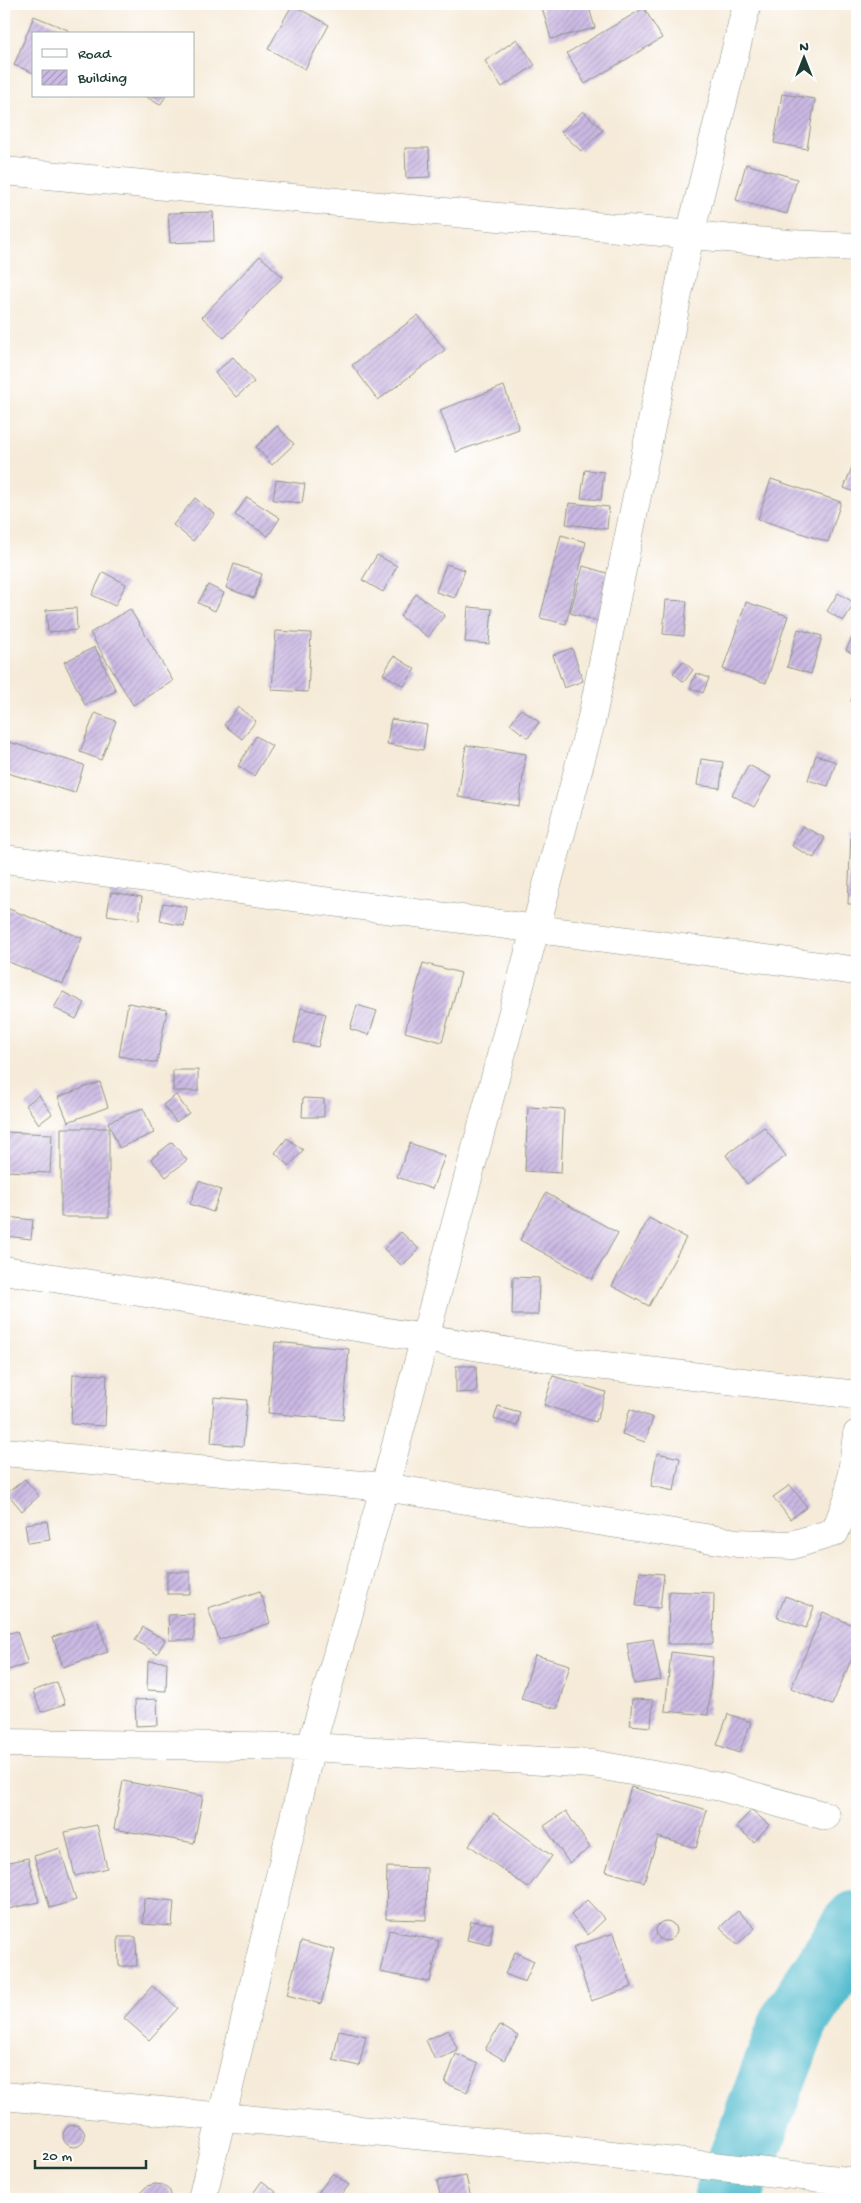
<svg xmlns="http://www.w3.org/2000/svg" width="861" height="2203" font-family="'Gochi Hand',sans-serif">
<style>
.lines{fill:none;stroke-linecap:round;stroke-linejoin:round}
.river{stroke:#52bcce;stroke-width:68}
.building{fill:url(#building-hatch)}
.street-casing{stroke:#8a9486;stroke-width:29}
.street{stroke:#fff;stroke-width:28}
</style>
<defs>
<pattern id="building-hatch" width="6" height="6" patternUnits="userSpaceOnUse" patternTransform="scale(1.25)"><rect width="6" height="6" fill="#ccb9e4"/><path d="M-1 1l2-2M0 6l6-6M5 7l2-2" fill="none" stroke="#a598ba"/></pattern>
</defs>
<rect width="100%" height="100%" fill="#fff"/>
<filter id="ink" filterUnits="userSpaceOnUse"><feTurbulence type="fractalNoise" baseFrequency=".02" numOctaves="2"/><feDisplacementMap in="SourceGraphic" scale="10" xChannelSelector="R" yChannelSelector="G"/><feConvolveMatrix kernelMatrix="1 2 1 2 8 2 1 2 1" color-interpolation-filters="sRGB"/></filter>
<filter id="wash" filterUnits="userSpaceOnUse"><feTurbulence type="fractalNoise" baseFrequency=".0096" numOctaves="4" result="noise"/><feDisplacementMap in="SourceGraphic" scale="20" xChannelSelector="R" yChannelSelector="G"/><feGaussianBlur stdDeviation="1.12" result="paint"/><feColorMatrix in="noise" values="0 0 0 0 0 0 0 0 0 0 0 0 0 0 0 0 0 1.4 0 .05"/><feComposite in="paint" operator="in"/></filter>
<g filter="url(#wash)">
<rect width="100%" height="100%" fill="#f6ebd9"/>
<g class="lines">
<path class="river" d="M 727,2199 L 795,2019 L 857,1924"/>
</g>
<g id="blocks">
<path class="building" d="M 541,4 L 588,4 L 595,28 L 551,39 Z
M 292,5 L 329,25 L 305,69 L 268,49 Z
M 644,8 L 662,38 L 585,84 L 567,53 Z
M 34,16 L 68,30 L 66,34 L 34,34 L 34,73 L 14,65 Z
M 517,39 L 535,65 L 502,87 L 485,61 Z
M 782,94 L 815,99 L 807,149 L 774,143 Z
M 145,96 L 166,96 L 160,105 Z
M 583,111 L 603,130 L 581,151 L 561,132 Z
M 405,148 L 429,148 L 430,177 L 406,178 Z
M 746,164 L 797,179 L 787,214 L 736,200 Z
M 213,212 L 214,241 L 170,243 L 168,213 Z
M 260,256 L 283,277 L 224,338 L 202,317 Z
M 418,315 L 445,350 L 378,400 L 352,365 Z
M 233,357 L 254,382 L 236,397 L 215,373 Z
M 504,386 L 519,429 L 456,452 L 440,410 Z
M 277,426 L 294,444 L 272,465 L 256,447 Z
M 857,454 L 857,493 L 844,488 Z
M 585,470 L 604,472 L 601,500 L 581,498 Z
M 771,479 L 841,502 L 828,542 L 758,519 Z
M 276,480 L 305,484 L 302,503 L 273,500 Z
M 247,497 L 280,518 L 268,536 L 235,515 Z
M 195,498 L 215,514 L 193,541 L 173,525 Z
M 569,503 L 609,507 L 607,529 L 566,524 Z
M 561,535 L 586,542 L 566,624 L 540,618 Z
M 377,555 L 397,566 L 383,592 L 362,580 Z
M 234,564 L 262,574 L 254,598 L 226,588 Z
M 446,564 L 465,570 L 455,598 L 436,592 Z
M 583,566 L 610,574 L 598,621 L 570,613 Z
M 103,572 L 126,584 L 115,606 L 92,595 Z
M 208,585 L 224,593 L 215,611 L 198,603 Z
M 838,593 L 855,603 L 843,621 L 827,611 Z
M 416,594 L 445,615 L 428,637 L 400,616 Z
M 666,600 L 687,601 L 684,636 L 663,634 Z
M 746,602 L 788,616 L 766,683 L 723,669 Z
M 468,607 L 492,609 L 489,644 L 465,642 Z
M 76,608 L 77,630 L 48,632 L 46,610 Z
M 130,609 L 173,681 L 133,705 L 90,633 Z
M 798,629 L 822,636 L 811,674 L 787,667 Z
M 276,631 L 311,633 L 308,692 L 272,690 Z
M 853,636 L 857,638 L 857,656 L 846,650 Z
M 95,647 L 116,691 L 85,705 L 64,662 Z
M 572,648 L 583,681 L 564,688 L 553,655 Z
M 394,656 L 415,669 L 404,686 L 383,674 Z
M 683,661 L 693,670 L 684,682 L 673,673 Z
M 696,673 L 709,678 L 703,693 L 690,688 Z
M 857,687 L 857,704 L 851,701 Z
M 238,707 L 256,721 L 242,739 L 224,725 Z
M 521,709 L 539,722 L 528,738 L 510,724 Z
M 95,713 L 116,721 L 101,760 L 80,752 Z
M 391,719 L 427,725 L 423,750 L 387,744 Z
M 256,736 L 272,746 L 254,776 L 238,766 Z
M 6,741 L 84,765 L 75,793 L 4,772 Z
M 466,745 L 526,754 L 519,806 L 458,797 Z
M 816,755 L 836,762 L 828,786 L 808,780 Z
M 701,759 L 723,762 L 720,788 L 697,785 Z
M 749,765 L 771,777 L 754,807 L 732,795 Z
M 802,826 L 825,838 L 814,858 L 792,846 Z
M 851,833 L 857,834 L 857,904 L 848,904 Z
M 111,892 L 142,897 L 139,920 L 107,915 Z
M 163,903 L 187,907 L 184,926 L 160,921 Z
M 4,907 L 82,938 L 63,984 L 4,960 Z
M 423,963 L 461,973 L 442,1042 L 405,1032 Z
M 63,992 L 85,1003 L 76,1019 L 54,1008 Z
M 128,1003 L 167,1010 L 157,1063 L 119,1056 Z
M 357,1005 L 377,1011 L 369,1035 L 350,1029 Z
M 301,1008 L 326,1014 L 318,1047 L 294,1042 Z
M 173,1070 L 198,1070 L 198,1091 L 173,1091 Z
M 100,1082 L 108,1107 L 68,1122 L 58,1097 Z
M 39,1095 L 52,1114 L 39,1124 L 26,1105 Z
M 176,1095 L 189,1113 L 176,1122 L 163,1105 Z
M 303,1098 L 324,1099 L 324,1117 L 302,1117 Z
M 528,1107 L 564,1109 L 561,1173 L 525,1171 Z
M 143,1108 L 154,1133 L 119,1148 L 108,1122 Z
M 764,1127 L 786,1156 L 747,1184 L 726,1155 Z
M 61,1128 L 109,1128 L 109,1217 L 61,1217 Z
M 4,1132 L 52,1134 L 50,1173 L 4,1171 Z
M 287,1138 L 303,1150 L 290,1166 L 275,1153 Z
M 172,1142 L 187,1160 L 166,1177 L 151,1159 Z
M 410,1143 L 445,1156 L 432,1189 L 397,1177 Z
M 199,1181 L 221,1190 L 213,1212 L 190,1204 Z
M 546,1193 L 618,1233 L 592,1279 L 520,1240 Z
M 7,1217 L 33,1220 L 31,1239 L 5,1236 Z
M 649,1218 L 686,1238 L 649,1306 L 612,1286 Z
M 401,1232 L 419,1249 L 402,1266 L 384,1249 Z
M 513,1277 L 539,1278 L 538,1315 L 512,1315 Z
M 275,1342 L 349,1349 L 343,1420 L 268,1413 Z
M 456,1366 L 476,1366 L 477,1392 L 456,1393 Z
M 73,1374 L 107,1375 L 105,1426 L 71,1424 Z
M 553,1376 L 606,1392 L 596,1422 L 544,1405 Z
M 214,1397 L 247,1400 L 243,1446 L 211,1443 Z
M 498,1406 L 520,1412 L 517,1426 L 494,1419 Z
M 630,1409 L 653,1418 L 645,1442 L 622,1434 Z
M 657,1453 L 680,1458 L 674,1491 L 651,1486 Z
M 25,1479 L 39,1496 L 22,1511 L 7,1493 Z
M 790,1485 L 807,1507 L 790,1519 L 773,1497 Z
M 47,1521 L 50,1540 L 28,1543 L 25,1524 Z
M 167,1572 L 190,1572 L 190,1594 L 167,1594 Z
M 640,1572 L 664,1574 L 660,1608 L 636,1606 Z
M 260,1591 L 270,1623 L 219,1640 L 208,1608 Z
M 669,1591 L 714,1593 L 713,1644 L 668,1644 Z
M 785,1596 L 814,1607 L 806,1628 L 777,1617 Z
M 823,1612 L 857,1627 L 857,1646 L 832,1705 L 791,1688 Z
M 194,1614 L 194,1640 L 169,1640 L 168,1615 Z
M 98,1622 L 108,1652 L 63,1667 L 53,1637 Z
M 143,1627 L 165,1640 L 157,1654 L 135,1640 Z
M 17,1631 L 28,1664 L 4,1671 L 4,1635 Z
M 653,1639 L 661,1680 L 634,1684 L 627,1643 Z
M 671,1652 L 713,1657 L 708,1715 L 665,1711 Z
M 535,1655 L 570,1665 L 557,1709 L 521,1699 Z
M 148,1661 L 167,1662 L 166,1691 L 147,1690 Z
M 57,1682 L 65,1704 L 41,1712 L 33,1691 Z
M 157,1699 L 158,1725 L 136,1726 L 135,1700 Z
M 632,1699 L 653,1700 L 651,1727 L 630,1725 Z
M 728,1714 L 751,1722 L 739,1753 L 717,1745 Z
M 123,1781 L 203,1796 L 194,1843 L 114,1829 Z
M 631,1787 L 707,1810 L 696,1848 L 658,1837 L 644,1882 L 606,1871 Z
M 752,1810 L 769,1825 L 754,1842 L 736,1826 Z
M 566,1811 L 590,1848 L 569,1863 L 544,1826 Z
M 493,1813 L 552,1856 L 528,1888 L 469,1845 Z
M 97,1825 L 107,1868 L 75,1876 L 65,1832 Z
M 60,1848 L 76,1900 L 50,1908 L 34,1856 Z
M 28,1858 L 39,1902 L 4,1910 L 4,1863 Z
M 387,1867 L 427,1868 L 426,1920 L 386,1919 Z
M 144,1898 L 174,1901 L 172,1926 L 143,1924 Z
M 587,1900 L 605,1919 L 588,1935 L 571,1915 Z
M 738,1911 L 755,1928 L 737,1945 L 720,1927 Z
M656 1931a10 10 0 1 1 20 0a10 10 0 1 1-20 0Z
M 471,1921 L 493,1924 L 490,1945 L 467,1940 Z
M 389,1930 L 439,1941 L 430,1982 L 380,1972 Z
M 614,1933 L 632,1987 L 591,2001 L 573,1947 Z
M 118,1937 L 136,1937 L 137,1966 L 119,1966 Z
M 301,1941 L 335,1950 L 321,2004 L 287,1995 Z
M 515,1952 L 534,1961 L 525,1982 L 505,1974 Z
M 152,1986 L 178,2008 L 149,2040 L 124,2018 Z
M 500,2025 L 518,2036 L 504,2060 L 485,2049 Z
M 339,2030 L 366,2036 L 359,2066 L 333,2060 Z
M 449,2030 L 458,2051 L 435,2060 L 426,2040 Z
M 456,2054 L 478,2064 L 467,2092 L 445,2083 Z
M63 2136a11 11 0 1 1 22 0a11 11 0 1 1-22 0Z
M 333,2173 L 349,2185 L 338,2199 L 313,2199 Z
M 466,2176 L 471,2199 L 441,2199 L 437,2181 Z
M 262,2181 L 276,2192 L 271,2199 L 249,2199 Z
M 155,2184 L 163,2185 L 170,2191 L 172,2199 L 140,2199 L 141,2192 L 147,2186 Z"/>
</g>
</g>
<g filter="url(#ink)">
<use href="#blocks" fill-opacity="0" stroke="#8a9486" stroke-width="1"/>
<g class="lines">
<g class="street-casing">
<path id="street" d="M 4,171 L 789,244 L 857,247
M 4,859 L 857,971
M 4,1270 L 579,1363 L 857,1395
M 4,1452 L 384,1487 L 737,1543 L 792,1545 L 835,1532 L 849,1496 L 857,1434
M 4,1743 L 311,1747 L 592,1764 L 721,1787 L 826,1816
M 4,2096 L 539,2147 L 857,2182
M 202,2199 L 311,1747 L 389,1471 L 591,722 L 690,235 L 747,4"/>
</g>
<use href="#street" class="street"/>
</g>
</g>
<rect width="861" height="2203" fill="none" stroke="#fff" stroke-width="20"/>
<rect x="32" y="32" width="162" height="65" fill="#ffffff" stroke="#a5b1ae"/>
<rect x="42" y="49" width="25" height="8" fill="#ffffff" stroke="#a5b1ae"/>
<text x="78" y="58" font-size="15" fill="#1f3d34">Road</text>
<rect x="42" y="70" width="25" height="15" fill="url(#building-hatch)" stroke="#a5b1ae"/>
<text x="78" y="82" font-size="15" fill="#1f3d34">Building</text>
<g transform="translate(804 58)" stroke="#ffffff" stroke-width="4" paint-order="stroke">
<path d="M0-4L9 19L0 12L-9 19Z" fill="#1f3d34"/>
<text y="-8" font-size="14" font-weight="bold" text-anchor="middle" fill="#1f3d34">N</text>
</g>
<path d="M35 2160v8h111v-8" fill="none" stroke="#1f3d34" stroke-width="2.5"/>
<text x="42" y="2160" font-size="15" fill="#1f3d34" stroke="#ffffff" stroke-width="4" paint-order="stroke">20 m</text>
</svg>
